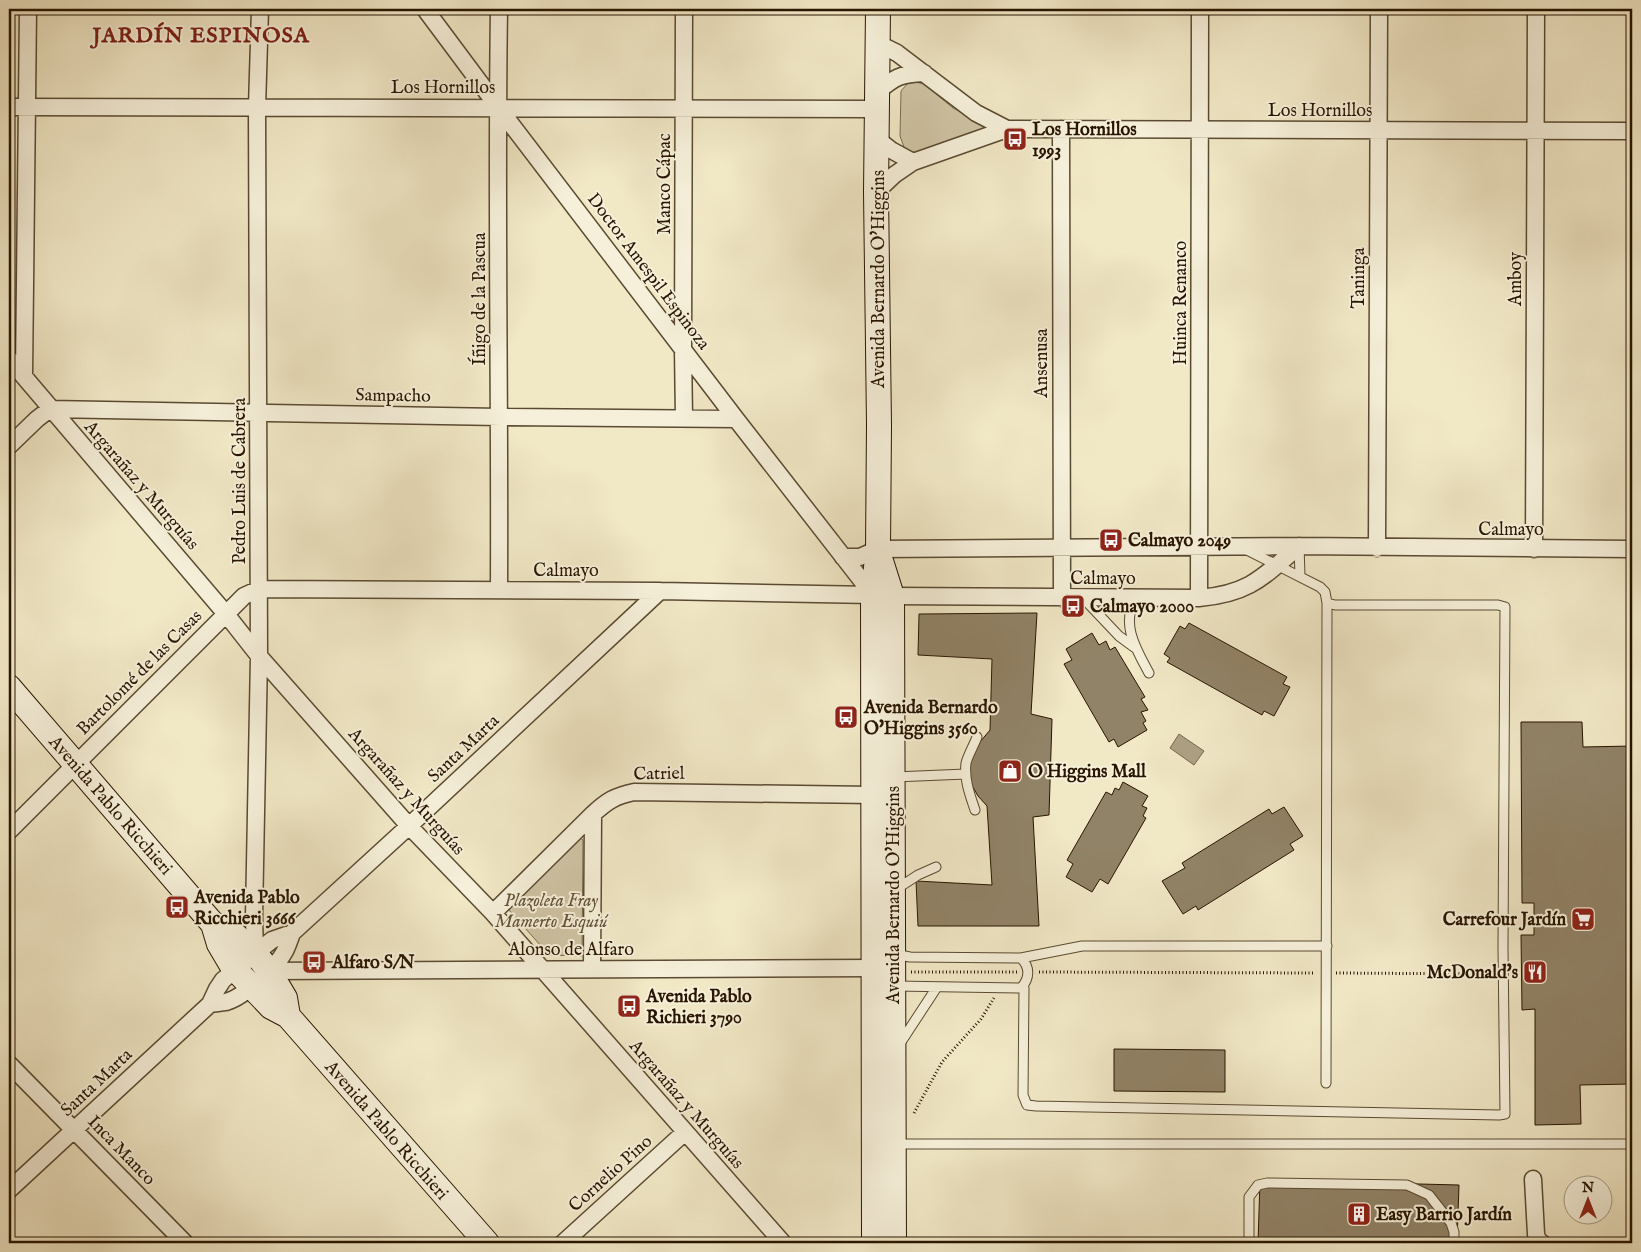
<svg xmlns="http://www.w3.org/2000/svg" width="1641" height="1252" font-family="'IM FELL English',serif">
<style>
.green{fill:#cfc4a4;stroke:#7c6c52}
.water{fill:#ada083;stroke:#78684f}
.building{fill:#918367;stroke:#281500}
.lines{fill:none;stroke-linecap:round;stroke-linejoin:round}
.lane-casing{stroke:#5a4a32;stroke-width:11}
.street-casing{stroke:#5a4a32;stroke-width:19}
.secondary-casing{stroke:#281500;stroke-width:26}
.path{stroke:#281500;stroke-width:3;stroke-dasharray:1 2.5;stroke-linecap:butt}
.lane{stroke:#f6f0da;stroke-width:9}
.street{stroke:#f6f0da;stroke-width:16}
.secondary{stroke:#f6f0da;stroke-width:24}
.labels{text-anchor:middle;stroke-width:4;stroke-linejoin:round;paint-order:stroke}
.street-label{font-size:18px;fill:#281500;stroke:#f6f0da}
.poi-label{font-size:18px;font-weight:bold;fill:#281500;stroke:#f6f0da;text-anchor:start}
.park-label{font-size:18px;font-style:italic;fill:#625239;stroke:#f6f0da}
.district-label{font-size:22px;font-weight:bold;letter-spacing:1px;fill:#7a1f14;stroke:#f6f0da}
</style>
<rect width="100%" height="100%" fill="#f1e8c6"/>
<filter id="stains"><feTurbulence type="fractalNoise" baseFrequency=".004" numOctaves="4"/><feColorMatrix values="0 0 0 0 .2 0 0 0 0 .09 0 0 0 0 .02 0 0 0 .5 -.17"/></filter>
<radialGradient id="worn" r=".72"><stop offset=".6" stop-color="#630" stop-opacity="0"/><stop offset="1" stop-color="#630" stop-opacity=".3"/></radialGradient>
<path class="green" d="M 915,82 L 924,84 L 953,108 L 990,126 L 993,129 L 914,154 L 904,147 L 900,136 L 901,91 L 907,84 Z
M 579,837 L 583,840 L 582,956 L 549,955 L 509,910 Z"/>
<path class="water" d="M 1179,734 L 1204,751 L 1194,765 L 1170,748 Z"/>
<path class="building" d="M 1037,613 L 1031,714 L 1052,719 L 1049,815 L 1033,817 L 1039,926 L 918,926 L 916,881 L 992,885 L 987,806 L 978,796 L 970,782 L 970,759 L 980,742 L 990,730 L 992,659 L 918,655 L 919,614 Z
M 1189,623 L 1287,677 L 1283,684 L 1290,687 L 1274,716 L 1264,711 L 1262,715 L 1167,662 L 1170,658 L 1164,654 L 1180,626 L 1185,629 Z
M 1092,633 L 1099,645 L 1106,641 L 1110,650 L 1115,647 L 1145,697 L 1141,699 L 1148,710 L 1141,712 L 1146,721 L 1143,723 L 1147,730 L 1118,747 L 1114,739 L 1109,742 L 1064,664 L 1072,660 L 1066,649 Z
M 1521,722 L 1582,722 L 1583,747 L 1632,746 L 1632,1084 L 1580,1085 L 1581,1124 L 1535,1125 L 1535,1009 L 1522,1010 L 1521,935 L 1534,935 L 1534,903 L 1522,903 Z
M 1123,782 L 1148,796 L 1142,806 L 1147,808 L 1143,816 L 1146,818 L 1108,884 L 1100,879 L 1092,892 L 1066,877 L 1073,864 L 1067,860 L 1106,792 L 1112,795 L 1115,788 L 1119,790 Z
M 1284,807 L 1303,836 L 1290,844 L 1294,850 L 1198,910 L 1196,906 L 1183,914 L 1162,881 L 1185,868 L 1182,863 L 1269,809 L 1272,814 Z
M 1114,1049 L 1225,1050 L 1225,1092 L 1114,1091 Z
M 1260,1180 L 1459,1185 L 1457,1243 L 1258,1243 Z"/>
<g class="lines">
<g class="lane-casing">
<path id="lane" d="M 1299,546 L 1300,576
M 1247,550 L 1320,587 L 1325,592 L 1327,603 L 1326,1083
M 1083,598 L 1119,636 L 1134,647
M 1137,598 C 1119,622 1137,651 1149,673
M 894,777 L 966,774
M 975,810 C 970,795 964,780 966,763 C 968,755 974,745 977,737
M 895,890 L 918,875 L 936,867
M 894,954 L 910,957 L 1021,958 L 1082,946 L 1327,946
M 1021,958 C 1030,967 1030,978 1021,988
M 895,986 L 1024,988 L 1023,1095 L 1027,1105 L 1036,1106 L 1499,1115 L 1505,1114 L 1503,947 L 1505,607 L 1498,605 L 1335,605 L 1327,603
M 899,1045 L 937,987
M 895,1144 L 1632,1144
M 1249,1243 L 1249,1197 L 1258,1185 L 1267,1183 L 1407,1185 L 1429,1195 L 1451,1223 L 1454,1232 L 1454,1243"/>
</g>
<g class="street-casing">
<path id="street" d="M 425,9 L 498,107 L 736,419 L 873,595
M 499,9 C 496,202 500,396 499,590
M 877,43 L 897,53 L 976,113 L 1007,129
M 877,92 C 895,77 900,74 924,73
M 9,107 L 876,109
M 1061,129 L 1062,598
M 877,139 L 891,150 L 913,162
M 876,192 L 894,175 L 913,162 L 1007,129 L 1632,131
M 9,359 L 226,614 L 259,656 L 409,826 L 493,913 L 783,1243
M 24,376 L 28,9
M 684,419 L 683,348 L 684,9
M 9,446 L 37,419 L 50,409 L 500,417 L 736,419
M 1377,548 L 1379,9
M 1534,549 L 1536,9
M 843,557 L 860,557 L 878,549 L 1299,546 L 1632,549
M 892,596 L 1199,598 C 1249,594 1263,577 1299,546
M 1199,598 L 1200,9
M 9,831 L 244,596 L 259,589 L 660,591 L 873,595
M 493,913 L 593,814 C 607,801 615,796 634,792 L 873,795
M 255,954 L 254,917 L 259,656 L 257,107 L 260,9
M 592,969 L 593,814
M 269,971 L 874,968
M 210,1004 C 215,1003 221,1003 226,1002 C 244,997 276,968 285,951 C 288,945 290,939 292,933
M 9,1064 L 185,1243
M 1533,1179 L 1536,1234 L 1538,1241 L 1542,1243
M 9,1190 L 210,1004 L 217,989 L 223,980 L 272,940 L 292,933 L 409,826 L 660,591
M 563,1243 L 685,1132"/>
</g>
<g class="secondary-casing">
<path id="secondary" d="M 881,561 L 892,596 L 894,1243
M 9,687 L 213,924 L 235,935 L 259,958 L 269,971 L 285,998 L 288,1016
M 213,924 L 219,944 L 232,966 L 271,1007 L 288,1016 L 487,1243
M 874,1243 L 873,595 L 878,549 L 879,425 L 876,192 L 878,9"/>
</g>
<path class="path" d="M 911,972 L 1017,972
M 1039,972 L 1315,973
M 1336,973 L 1492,974
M 914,1113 L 942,1062 L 981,1019 L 994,998"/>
<use href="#lane" class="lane"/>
<use href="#street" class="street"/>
<use href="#secondary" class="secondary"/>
</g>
<defs>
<g id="bus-square" transform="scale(1.25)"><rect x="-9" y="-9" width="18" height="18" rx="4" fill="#8f2418" stroke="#f6f0da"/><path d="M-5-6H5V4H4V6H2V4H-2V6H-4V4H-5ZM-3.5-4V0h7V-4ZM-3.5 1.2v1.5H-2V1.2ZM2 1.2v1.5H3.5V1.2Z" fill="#fff"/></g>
<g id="shop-square" transform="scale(1.25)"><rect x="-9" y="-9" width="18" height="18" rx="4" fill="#8f2418" stroke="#f6f0da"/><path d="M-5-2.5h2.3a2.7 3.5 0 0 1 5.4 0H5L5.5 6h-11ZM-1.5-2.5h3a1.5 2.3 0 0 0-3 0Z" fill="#fff"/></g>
<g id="supermarket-square" transform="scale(1.25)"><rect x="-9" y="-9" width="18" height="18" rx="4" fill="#8f2418" stroke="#f6f0da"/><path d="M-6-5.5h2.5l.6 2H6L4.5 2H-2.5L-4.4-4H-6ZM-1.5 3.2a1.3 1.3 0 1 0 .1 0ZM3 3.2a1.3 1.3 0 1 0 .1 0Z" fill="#fff"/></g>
<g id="restaurant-square" transform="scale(1.25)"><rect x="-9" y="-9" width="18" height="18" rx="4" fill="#8f2418" stroke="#f6f0da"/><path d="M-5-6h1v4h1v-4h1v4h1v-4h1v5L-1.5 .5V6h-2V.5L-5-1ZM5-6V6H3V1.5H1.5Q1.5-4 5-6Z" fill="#fff"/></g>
<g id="building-square" transform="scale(1.25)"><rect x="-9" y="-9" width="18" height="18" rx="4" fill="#8f2418" stroke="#f6f0da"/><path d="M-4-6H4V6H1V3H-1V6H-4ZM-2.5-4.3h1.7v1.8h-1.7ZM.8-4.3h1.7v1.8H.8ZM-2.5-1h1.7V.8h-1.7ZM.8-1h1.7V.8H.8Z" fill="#fff"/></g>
</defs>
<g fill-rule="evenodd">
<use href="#bus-square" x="1015" y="139"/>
<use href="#bus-square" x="1111" y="540"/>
<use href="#bus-square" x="1073" y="606"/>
<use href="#bus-square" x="846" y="717"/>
<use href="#shop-square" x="1010" y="771"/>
<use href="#bus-square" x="177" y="907"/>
<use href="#supermarket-square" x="1583" y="919"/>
<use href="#bus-square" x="314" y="962"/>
<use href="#restaurant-square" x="1535" y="972"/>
<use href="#bus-square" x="629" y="1006"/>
<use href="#building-square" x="1359" y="1214"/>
</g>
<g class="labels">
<g class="street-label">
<text x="443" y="93">Los Hornillos</text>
<text x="1320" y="116">Los Hornillos</text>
<text transform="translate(664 184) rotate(-90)" y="6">Manco Cápac</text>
<text transform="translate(649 271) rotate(53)" y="6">Doctor Amespil Espinoza</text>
<text transform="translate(1358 278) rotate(-90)" y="6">Taninga</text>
<text transform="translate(878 279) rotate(-90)" y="6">Avenida Bernardo O'Higgins</text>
<text transform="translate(1515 279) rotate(-90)" y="6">Amboy</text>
<text transform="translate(479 299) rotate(-90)" y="6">Íñigo de la Pascua</text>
<text transform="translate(1180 303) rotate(-90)" y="6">Huinca Renanco</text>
<text transform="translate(1041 363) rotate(-90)" y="6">Ansenusa</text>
<text transform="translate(393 395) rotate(1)" y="6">Sampacho</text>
<text transform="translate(239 481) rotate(-90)" y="6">Pedro Luis de Cabrera</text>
<text transform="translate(142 485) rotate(49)" y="6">Argarañaz y Murguías</text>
<text x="1511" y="535">Calmayo</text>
<text x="566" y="576">Calmayo</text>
<text x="1103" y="584">Calmayo</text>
<text transform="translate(139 672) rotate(-45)" y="6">Bartolomé de las Casas</text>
<text transform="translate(463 748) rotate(-43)" y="6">Santa Marta</text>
<text transform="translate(659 773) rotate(-1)" y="6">Catriel</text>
<text transform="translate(407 791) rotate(48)" y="6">Argarañaz y Murguías</text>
<text transform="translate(111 805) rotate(49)" y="6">Avenida Pablo Ricchieri</text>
<text transform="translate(893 895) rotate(-90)" y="6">Avenida Bernardo O'Higgins</text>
<text x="571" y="955">Alonso de Alfaro</text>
<text transform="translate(96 1082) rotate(-43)" y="6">Santa Marta</text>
<text transform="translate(687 1104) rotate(49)" y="6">Argarañaz y Murguías</text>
<text transform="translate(387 1130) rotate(49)" y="6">Avenida Pablo Ricchieri</text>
<text transform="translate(122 1150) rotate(46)" y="6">Inca Manco</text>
<text transform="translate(610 1173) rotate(-42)" y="6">Cornelio Pino</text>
</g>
<g class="poi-label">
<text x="1032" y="135">Los Hornillos<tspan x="1032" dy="21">1993</tspan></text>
<text x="1128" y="546">Calmayo 2049</text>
<text x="1090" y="612">Calmayo 2000</text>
<text x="864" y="713">Avenida Bernardo<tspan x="864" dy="21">O'Higgins 3560</tspan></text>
<text x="1028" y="777">O Higgins Mall</text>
<text x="194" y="903">Avenida Pablo<tspan x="194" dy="21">Ricchieri 3666</tspan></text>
<text x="1566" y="925" text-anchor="end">Carrefour Jardín</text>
<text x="332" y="968">Alfaro S/N</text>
<text x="1518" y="978" text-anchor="end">McDonald's</text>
<text x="646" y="1002">Avenida Pablo<tspan x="646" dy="21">Richieri 3790</tspan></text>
<text x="1376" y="1220">Easy Barrio Jardín</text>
</g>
<g class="park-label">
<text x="551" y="906">Plazoleta Fray<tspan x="551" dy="21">Mamerto Esquiú</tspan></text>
</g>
<g class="district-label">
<text x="201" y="42">JARDÍN ESPINOSA</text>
</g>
</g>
<rect width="1641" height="1252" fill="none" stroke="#f1e8c6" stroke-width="30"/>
<rect x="10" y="10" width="1621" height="1232" fill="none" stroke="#281500" stroke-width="2.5"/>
<rect x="15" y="15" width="1611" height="1222" fill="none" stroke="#281500"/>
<g transform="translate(1588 1200)"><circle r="24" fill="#f6f0da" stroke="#a49883"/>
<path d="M0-4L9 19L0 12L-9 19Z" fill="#8f2418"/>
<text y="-8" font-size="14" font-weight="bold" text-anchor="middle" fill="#281500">N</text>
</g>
<rect width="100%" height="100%" filter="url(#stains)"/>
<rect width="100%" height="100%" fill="url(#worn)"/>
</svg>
